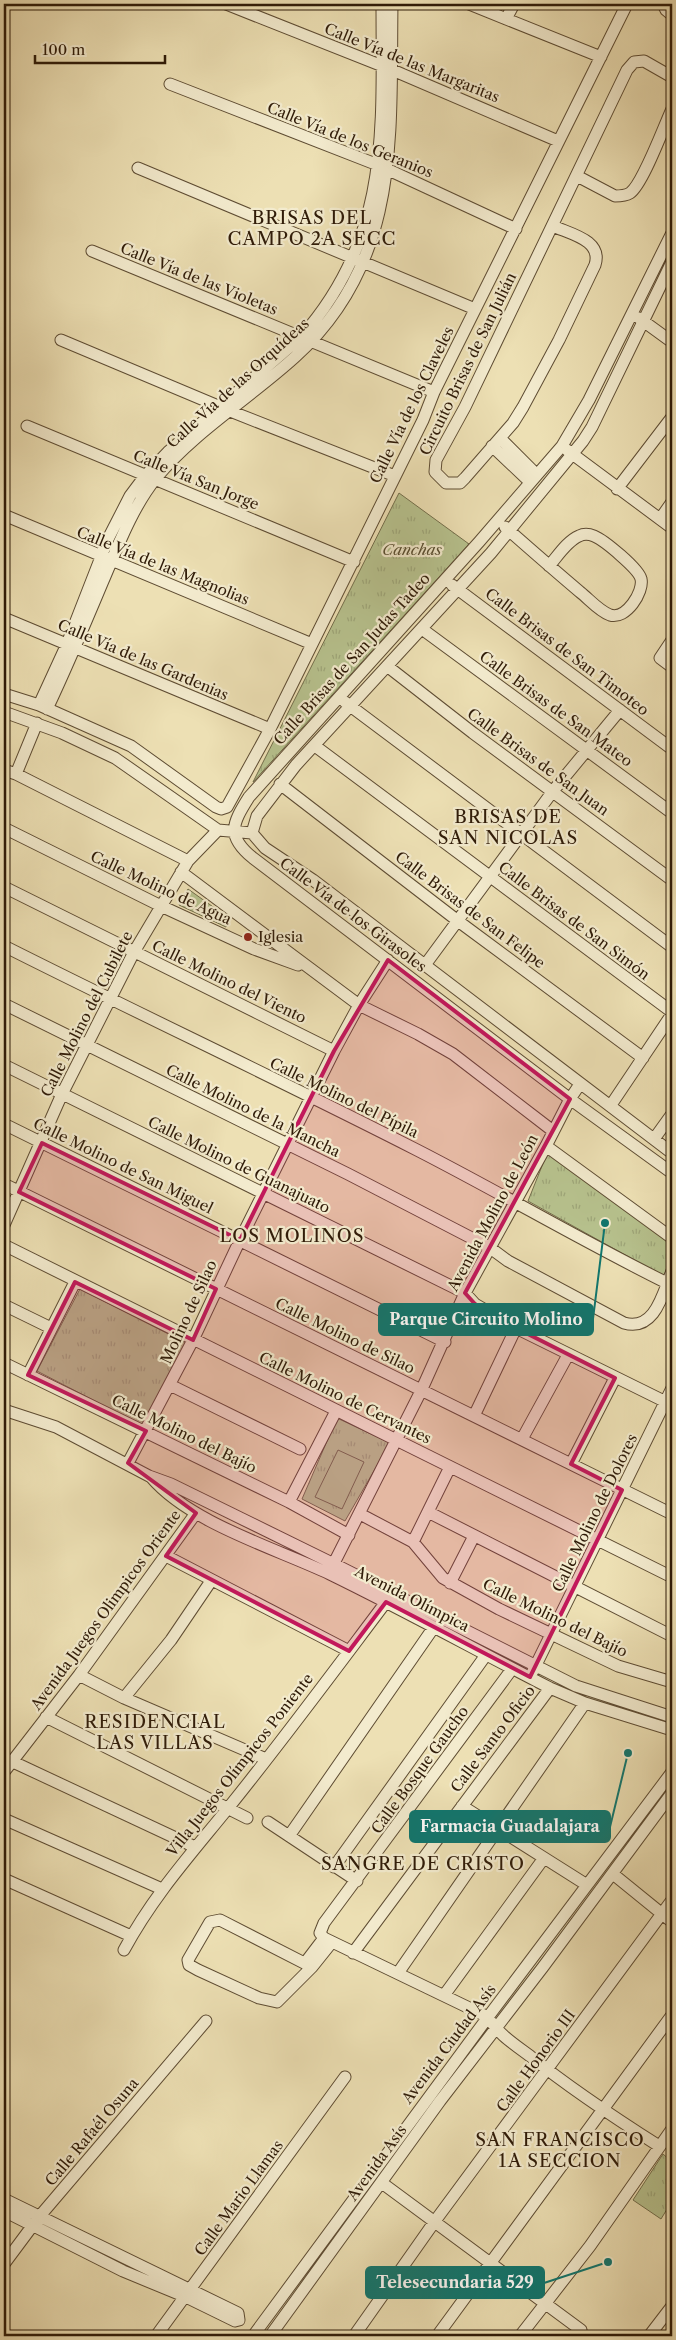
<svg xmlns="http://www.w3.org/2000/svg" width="676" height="2340" font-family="'Libre Caslon Text',serif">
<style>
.grass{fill:url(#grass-tufts);stroke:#736e4b}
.pitch{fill:#b7c28e;stroke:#736e4b}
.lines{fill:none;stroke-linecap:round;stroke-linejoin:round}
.minor-casing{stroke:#5e4c33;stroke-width:13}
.minor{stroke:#f3ebce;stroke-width:11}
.marked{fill:#c2185b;fill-opacity:0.2;stroke:#c2185b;stroke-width:4;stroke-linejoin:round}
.poi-dot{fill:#8f2418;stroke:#f3ebce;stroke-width:2}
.labels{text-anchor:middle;stroke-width:4.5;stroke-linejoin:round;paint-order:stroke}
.street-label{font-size:15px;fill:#2f1b08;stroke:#f3ebce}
.park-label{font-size:15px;font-style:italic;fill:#584d30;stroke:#f3ebce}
.poi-label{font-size:15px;fill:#2f1b08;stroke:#f3ebce;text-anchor:start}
.quarter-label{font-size:18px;letter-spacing:1px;fill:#2f1b08;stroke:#f3ebce}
.leader{fill:none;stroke:#0f766e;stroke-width:2}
.callout-dot{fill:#0f766e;stroke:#f3ebce;stroke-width:2}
.callout{fill:#0f766e;stroke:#0f766e;stroke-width:2}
.callout-label{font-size:16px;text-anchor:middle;font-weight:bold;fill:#fff}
</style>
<defs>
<pattern id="grass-tufts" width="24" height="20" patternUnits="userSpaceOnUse" patternTransform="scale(1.25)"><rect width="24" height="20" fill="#b7c28e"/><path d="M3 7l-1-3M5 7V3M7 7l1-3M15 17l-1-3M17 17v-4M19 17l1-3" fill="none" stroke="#9ea679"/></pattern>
</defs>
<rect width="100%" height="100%" fill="#ede0b4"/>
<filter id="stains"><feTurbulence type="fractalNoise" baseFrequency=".004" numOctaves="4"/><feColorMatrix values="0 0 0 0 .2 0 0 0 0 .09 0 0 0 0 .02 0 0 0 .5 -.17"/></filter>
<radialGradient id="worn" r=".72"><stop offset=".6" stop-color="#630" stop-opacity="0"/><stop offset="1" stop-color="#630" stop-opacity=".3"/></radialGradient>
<path class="grass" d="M 399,493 L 469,544 L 253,782 Z
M 188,889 L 230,919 L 226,927 L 179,905 Z
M 548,1151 L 672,1244 L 672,1262 L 663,1276 L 528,1201 Z
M 80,1289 L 188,1344 L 145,1427 L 37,1371 Z
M 337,1418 L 390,1443 L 345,1521 L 302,1499 Z
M 663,2154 L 672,2162 L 672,2201 L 661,2219 L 633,2200 Z"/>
<path class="pitch" d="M 338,1450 L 364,1462 L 342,1509 L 315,1497 Z"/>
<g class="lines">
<g class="minor-casing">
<path id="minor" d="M 226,4 L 390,69 L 558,141
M 469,4 L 601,57
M 663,4 L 666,10 L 672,15
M 506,19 L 514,4
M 170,84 L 378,165 L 516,229
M 138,168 L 475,309
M 577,176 L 615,196 C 620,196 625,196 630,193 C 643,184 664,126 672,109
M 553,226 C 570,234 603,240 595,265 L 559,340 L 523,407 L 513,423 L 465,478 L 460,483 L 446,483 L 435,472 L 436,460 L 465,407 L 627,70 L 634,62 L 644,61 L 672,77
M 672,233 L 589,400 L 562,446 L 479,542 L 249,797 C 232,824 226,836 253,858 L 570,1099 L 672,1173
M 92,251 L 434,392
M 639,318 L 672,342
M 61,340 L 230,411 L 395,476
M 27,426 L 354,562
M 500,438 L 536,474
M 492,446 L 530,482
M 567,450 L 672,528
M 617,489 L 672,417
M 4,515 L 312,644
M 660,519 L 672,502
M 505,527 C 530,549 555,571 580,592 C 589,599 599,611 610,615 C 626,620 644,592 641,579 C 639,569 604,540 594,536 C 589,534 583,534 579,536 C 567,541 557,557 549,566
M 452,585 L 672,749
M 4,618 L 270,729
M 422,629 L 672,813
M 672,640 L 660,658 L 672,667
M 387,666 L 473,733 L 672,880
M 4,694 L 39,705 L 131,746 L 216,807 L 221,809 L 227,807 L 270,729 L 423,420 L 434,392 L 627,4
M 345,702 L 672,947
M 39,705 L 67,644 L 108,539 L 130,496 L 145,476 L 168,452 L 301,337 C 391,236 382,129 382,4
M 47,709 C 67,667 85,624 103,581 C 118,546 132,508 156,478 C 194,432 251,397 295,357 C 402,260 390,134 392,4
M 4,712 L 62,733 L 115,758 L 218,830 L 252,833
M 315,746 L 672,1012
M 4,770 L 16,774 L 188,861
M 16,774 L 37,723
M 280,784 L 458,921 L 643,1058
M 4,828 L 161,906 L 254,949 L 298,965
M 252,833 L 257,816 L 296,765 L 491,553 L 583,441 L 592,427 L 672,262
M 252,833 L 265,848 L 313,880 L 672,1153
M 181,872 L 359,1005 L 418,1034 L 453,1054 L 553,1131
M 4,887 L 334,1051
M 4,946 C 141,1015 280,1080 417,1150 C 501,1193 582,1241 667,1283
M 425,965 L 553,791 L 620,710
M 4,1004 L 348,1174 L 489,1247 L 508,1261 L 624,1323 C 655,1332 663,1293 672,1271
M 4,1065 L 465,1293 L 475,1304 L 516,1328 L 672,1405
M 611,1105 L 672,1014
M 4,1124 L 445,1342
M 654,1139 L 672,1114
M 546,1146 L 672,1238
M 4,1184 L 672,1514
M 4,1225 L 62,1094 L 134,952 L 188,861 L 218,830
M 4,1245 L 672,1577
M 4,1305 L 51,1328
M 4,1363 L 289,1502 L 349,1535
M 28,1375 L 75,1282
M 170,1385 L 300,1449
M 4,1410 L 56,1427 L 149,1476 L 171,1484 L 334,1564 L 576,1686 L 672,1717
M 474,1416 L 516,1328
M 522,1439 L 568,1355
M 128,1463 L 193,1340 L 240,1240 L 334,1051 L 359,1005 L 388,960
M 571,1464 L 615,1378
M 151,1477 C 190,1523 275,1548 330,1574 C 404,1610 476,1650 550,1688 L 585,1703 L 672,1730
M 289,1502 L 336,1411
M 428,1512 L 672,1636
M 360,1514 L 413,1542 L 443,1578 L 499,1609 L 618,1666 L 672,1682
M 413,1542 L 450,1467
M 166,1556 L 349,1651
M 331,1569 L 421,1391 L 465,1293 L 546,1146 L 570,1099 L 580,1084
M 450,1583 L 474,1536
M 533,1671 L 672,1388
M 79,1675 L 124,1698 L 266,1759
M 124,1698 L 171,1640 L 211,1581
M 46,1717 L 247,1818
M 11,1761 L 195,1847
M 4,1772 L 79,1675 L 196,1513
M 462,1806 L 587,1885
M 4,1819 L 162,1889
M 268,1822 L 357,1881
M 289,1836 L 434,1627
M 334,1867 L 486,1655
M 613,1874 L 672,1922
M 4,1879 L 131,1936
M 324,1938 L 488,2017 C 498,2034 514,2044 530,2056 C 571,2089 615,2118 659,2146
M 324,1938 L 320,1933 L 324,1923 L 512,1669
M 124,1950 C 153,1896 191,1854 229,1807 C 283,1740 334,1671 386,1602
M 353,1953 L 550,1688
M 305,1963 L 324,1938
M 312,1967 L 220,1920 L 210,1922 L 188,1960 L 189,1965 L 198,1970 L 259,1998 L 277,2002 L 312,1967 L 332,1942
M 398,1973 L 585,1703
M 445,1994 L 544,1858
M 382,2183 L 581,2330
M 4,2199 L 238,2313 L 239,2320 L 235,2321 L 186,2297 L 123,2271 L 4,2211
M 4,2264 L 39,2217 L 206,2021
M 156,2336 L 345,2077
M 253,2336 L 488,2017 L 672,1772
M 270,2336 L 440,2101 L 543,1967 L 672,1793
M 354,2336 L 435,2221 L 672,1900
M 437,2336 L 672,2015
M 520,2336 L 590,2246 L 672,2129
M 649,2336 L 672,2306"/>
</g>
<use href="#minor" class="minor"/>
</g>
<path class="marked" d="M 388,960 L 570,1099 L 465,1293 L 475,1304 L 516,1328 L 615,1378 L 571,1464 L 622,1490 L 530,1677 L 386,1602 L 349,1651 L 166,1556 L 196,1513 L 128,1463 L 146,1431 L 28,1375 L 75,1282 L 193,1340 L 216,1289 L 19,1192 L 42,1143 L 240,1240 L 334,1051 Z"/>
<circle class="poi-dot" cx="248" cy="937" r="5"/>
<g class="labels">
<g class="street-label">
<text transform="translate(412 63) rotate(22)" y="5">Calle Vía de las Margaritas</text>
<text transform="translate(350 140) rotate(22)" y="5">Calle Vía de los Geranios</text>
<text transform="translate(199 279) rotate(22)" y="5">Calle Vía de las Violetas</text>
<text transform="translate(468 364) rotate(-64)" y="5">Circuito Brisas de San Julián</text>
<text transform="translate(238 383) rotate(-42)" y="5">Calle Vía de las Orquídeas</text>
<text transform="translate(412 405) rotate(-64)" y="5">Calle Vía de los Claveles</text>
<text transform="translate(196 480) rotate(22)" y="5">Calle Vía San Jorge</text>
<text transform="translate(163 566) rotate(22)" y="5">Calle Vía de las Magnolias</text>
<text transform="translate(567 652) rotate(37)" y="5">Calle Brisas de San Timoteo</text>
<text transform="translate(352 659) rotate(-48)" y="5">Calle Brisas de San Judas Tadeo</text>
<text transform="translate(143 660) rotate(23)" y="5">Calle Vía de las Gardenias</text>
<text transform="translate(556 709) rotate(36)" y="5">Calle Brisas de San Mateo</text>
<text transform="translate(538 762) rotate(36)" y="5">Calle Brisas de San Juan</text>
<text transform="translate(161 888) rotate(25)" y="5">Calle Molino de Agua</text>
<text transform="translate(470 910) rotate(37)" y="5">Calle Brisas de San Felipe</text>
<text transform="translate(353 915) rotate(37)" y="5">Calle Vía de los Girasoles</text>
<text transform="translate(574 921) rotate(37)" y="5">Calle Brisas de San Simón</text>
<text transform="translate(229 982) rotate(26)" y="5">Calle Molino del Viento</text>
<text transform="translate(87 1014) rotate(-63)" y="5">Calle Molino del Cubilete</text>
<text transform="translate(344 1098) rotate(26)" y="5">Calle Molino del Pípila</text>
<text transform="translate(253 1111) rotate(26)" y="5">Calle Molino de la Mancha</text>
<text transform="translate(239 1165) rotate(26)" y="5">Calle Molino de Guanajuato</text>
<text transform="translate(123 1166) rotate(26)" y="5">Calle Molino de San Miguel</text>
<text transform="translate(493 1213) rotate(-62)" y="5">Avenida Molino de León</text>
<text transform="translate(189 1312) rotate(-65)" y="5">Molino de Silao</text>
<text transform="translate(345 1336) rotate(26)" y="5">Calle Molino de Silao</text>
<text transform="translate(345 1398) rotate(26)" y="5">Calle Molino de Cervantes</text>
<text transform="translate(184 1434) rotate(26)" y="5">Calle Molino del Bajío</text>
<text transform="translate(595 1513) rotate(-64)" y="5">Calle Molino de Dolores</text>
<text transform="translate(412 1599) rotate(27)" y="5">Avenida Olímpica</text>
<text transform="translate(106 1610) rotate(-54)" y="5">Avenida Juegos Olimpicos Oriente</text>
<text transform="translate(555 1618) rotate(26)" y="5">Calle Molino del Bajío</text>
<text transform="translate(493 1739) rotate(-53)" y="5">Calle Santo Oficio</text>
<text transform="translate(240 1765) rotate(-52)" y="5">Villa Juegos Olímpicos Poniente</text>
<text transform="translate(420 1770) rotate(-54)" y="5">Calle Bosque Gaucho</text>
<text transform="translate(449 2044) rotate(-53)" y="5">Avenida Ciudad Asís</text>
<text transform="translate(536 2061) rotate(-54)" y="5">Calle Honorio III</text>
<text transform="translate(92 2132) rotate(-50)" y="5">Calle Rafaél Osuna</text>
<text transform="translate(377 2163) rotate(-54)" y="5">Avenida Asís</text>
<text transform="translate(239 2198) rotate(-54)" y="5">Calle Mario Llamas</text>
</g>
<g class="park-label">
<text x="412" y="555">Canchas</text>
</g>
<g class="poi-label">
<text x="258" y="942">Iglesia</text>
</g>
<g class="quarter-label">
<text x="312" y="224">BRISAS DEL<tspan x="312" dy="21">CAMPO 2A SECC</tspan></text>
<text x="508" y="823">BRISAS DE<tspan x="508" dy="21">SAN NICOLAS</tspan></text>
<text x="292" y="1242">LOS MOLINOS</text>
<text x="155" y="1728">RESIDENCIAL<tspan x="155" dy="21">LAS VILLAS</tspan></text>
<text x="423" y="1870">SANGRE DE CRISTO</text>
<text x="560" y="2146">SAN FRANCISCO<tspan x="560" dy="21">1A SECCION</tspan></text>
</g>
</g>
<path class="leader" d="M605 1223L593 1319M628 1753L610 1827M608 2262L544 2283"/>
<g class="callout-dot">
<circle cx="605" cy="1223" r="5"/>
<circle cx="628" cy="1753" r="5"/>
<circle cx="608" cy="2262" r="5"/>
</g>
<g class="callout">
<rect x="379" y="1304" width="214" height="31" rx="5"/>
<rect x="410" y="1811" width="200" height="31" rx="5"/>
<rect x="366" y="2267" width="178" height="31" rx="5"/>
</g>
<g class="callout-label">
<text x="486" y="1325">Parque Circuito Molino</text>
<text x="510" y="1832">Farmacia Guadalajara</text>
<text x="455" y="2288">Telesecundaria 529</text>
</g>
<rect width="676" height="2340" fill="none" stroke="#ede0b4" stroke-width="20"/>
<rect x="5" y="5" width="666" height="2330" fill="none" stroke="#2f1b08" stroke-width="2.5"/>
<rect x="10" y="10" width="656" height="2320" fill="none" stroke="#2f1b08"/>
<path d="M35 55v8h130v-8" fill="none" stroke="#2f1b08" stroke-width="2.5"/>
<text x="42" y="55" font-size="15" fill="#2f1b08" stroke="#f3ebce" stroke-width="4" paint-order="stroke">100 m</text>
<rect width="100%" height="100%" filter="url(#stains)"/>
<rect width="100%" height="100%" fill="url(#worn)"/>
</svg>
